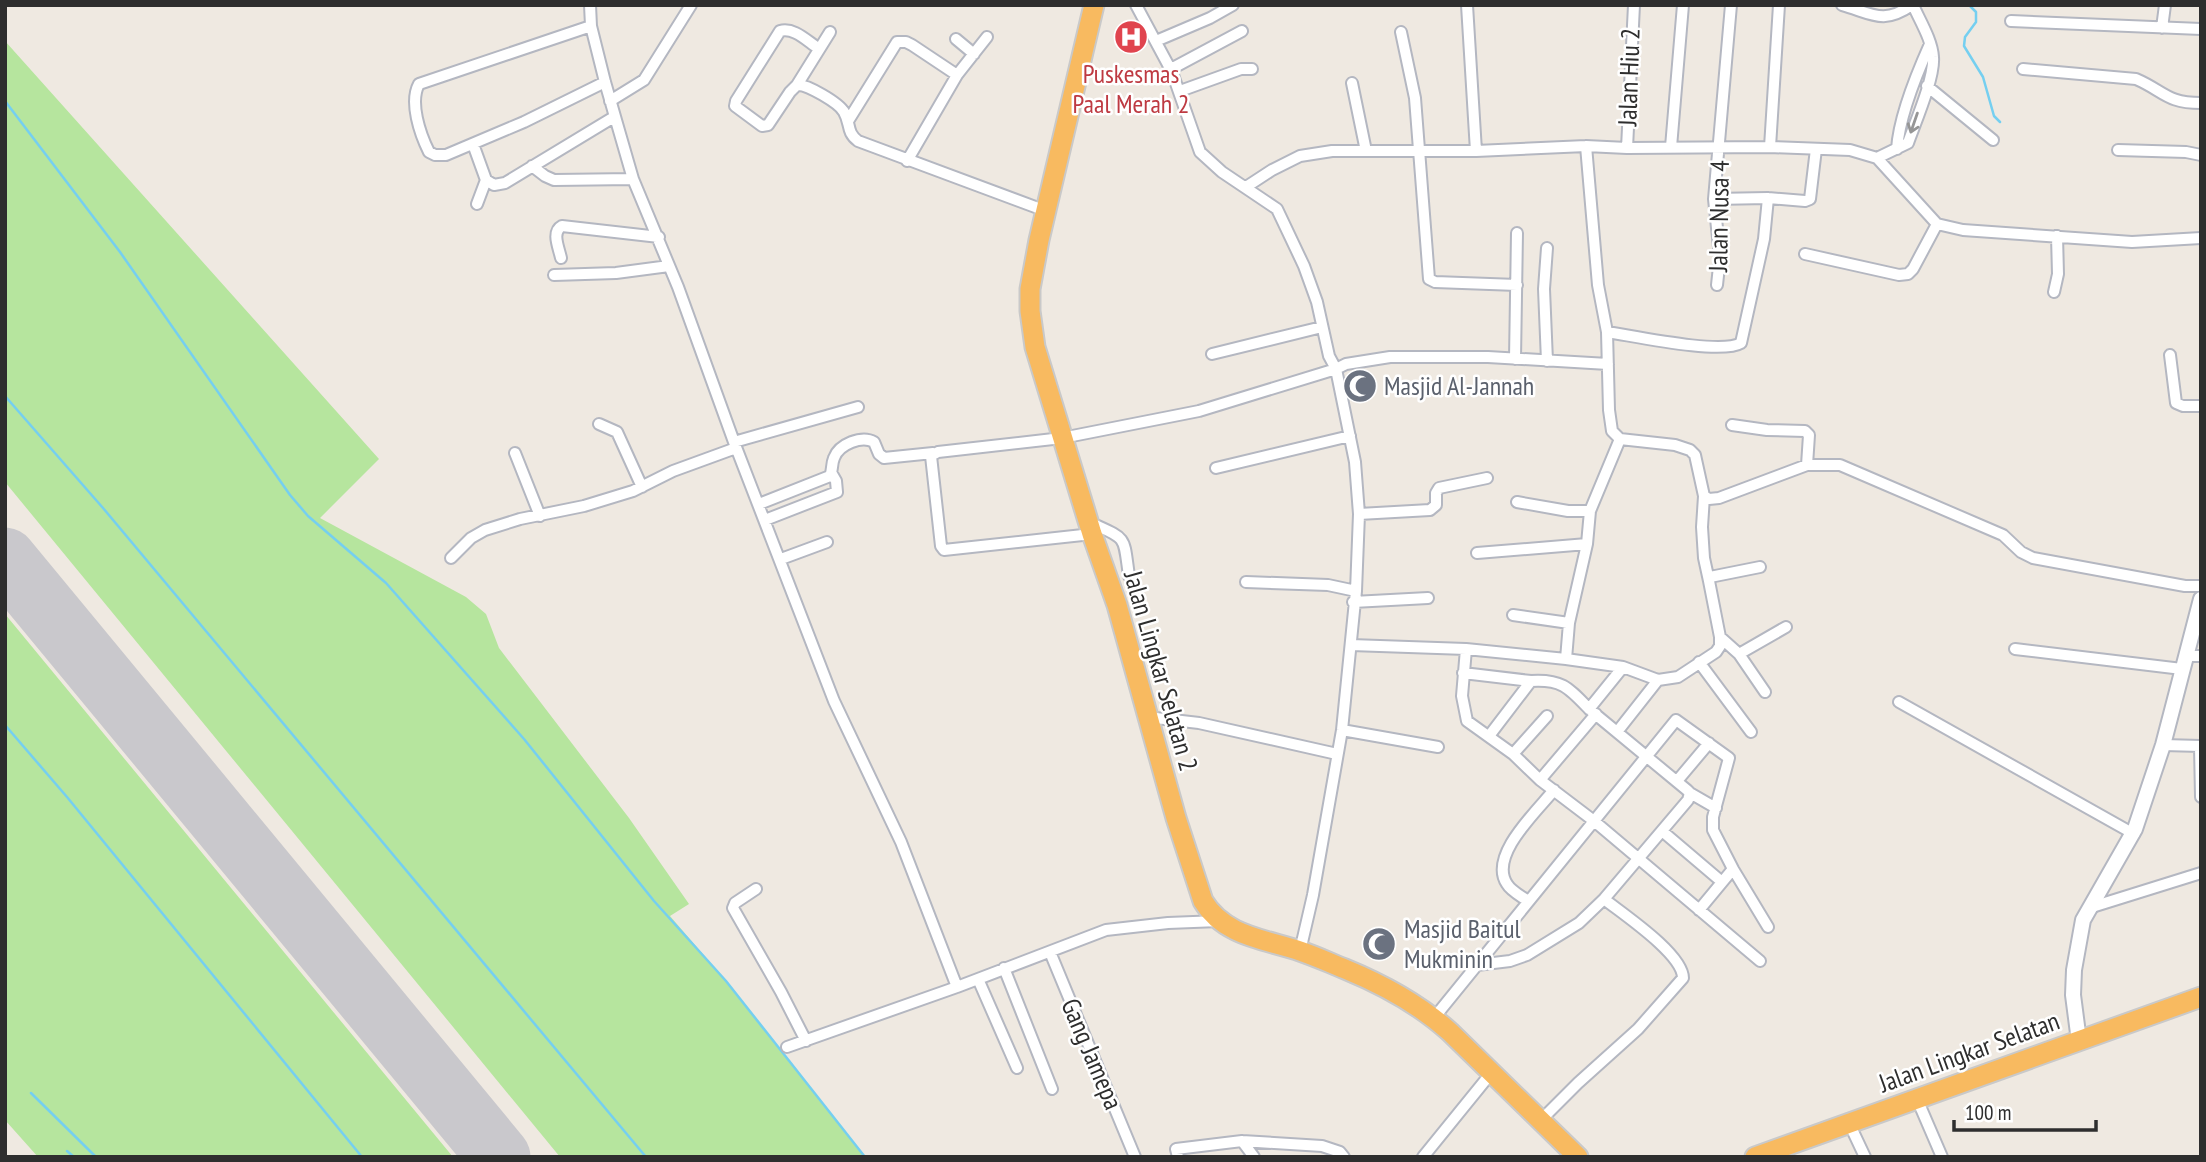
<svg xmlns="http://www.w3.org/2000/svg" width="2206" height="1162" font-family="'PT Sans Narrow',sans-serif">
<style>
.green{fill:#b6e59e}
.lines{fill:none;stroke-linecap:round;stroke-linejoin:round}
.stream{stroke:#75cff0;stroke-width:2.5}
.runway{stroke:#c9c8cc;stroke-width:63}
.minor-casing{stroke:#b4b7c1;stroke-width:14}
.tertiary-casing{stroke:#b4b7c1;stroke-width:18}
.trunk-casing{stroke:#c9c9c9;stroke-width:23}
.minor{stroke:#fff;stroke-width:10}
.tertiary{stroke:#fff;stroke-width:14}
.trunk{stroke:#f8ba60;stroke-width:19}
.oneway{stroke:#969696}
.labels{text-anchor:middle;stroke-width:5;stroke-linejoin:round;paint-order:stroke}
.health-label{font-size:26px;fill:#be3a42;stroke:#fff}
.street-label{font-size:26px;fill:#2e2e2e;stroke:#fff}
.worship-label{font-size:26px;fill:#5b616d;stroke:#fff;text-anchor:start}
</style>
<rect width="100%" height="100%" fill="#efe9e1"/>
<path class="green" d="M 5,41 L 379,459 L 320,518 L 466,597 L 486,614 L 499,648 L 629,818 L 689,904 L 670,916 L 726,981 L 865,1157 L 560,1157 L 5,482 Z
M 5,614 L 453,1157 L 38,1157 L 5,1120 Z"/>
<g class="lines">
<path class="stream" d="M 1969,5 L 1976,12 L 1976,22 L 1965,37 L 1964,46 L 1983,77 L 1994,116 L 2000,122
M 5,101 L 120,252 L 290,495 L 308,516 L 386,583 L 524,739 L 654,901 L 726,981 L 865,1157
M 5,396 L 103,508 L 646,1157
M 5,725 L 67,797 L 362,1157
M 31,1093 L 96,1157
M 67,1151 L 74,1157"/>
<path class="runway" d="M 5,559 L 499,1157"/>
<g class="minor-casing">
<path id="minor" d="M 590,5 L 591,26 L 605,82 L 633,179 L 678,287 L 734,442 L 834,701 L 901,842 L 957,987
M 1467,5 L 1476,151
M 1842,5 C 1873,14 1883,25 1912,5
M 2011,21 L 2201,29
M 591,26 L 419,84 C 409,102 420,134 429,152 L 435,155 L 446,155 L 524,122 L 605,82
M 2162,28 L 2165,5
M 1401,32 L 1415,98 L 1429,279 L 1435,282 L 1517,285
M 956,39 L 974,54
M 1156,41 L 1210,18 L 1233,5
M 818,48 C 807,41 794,27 780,31 L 736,101 L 735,106 L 762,126 L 768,125 L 790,92 L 797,85 L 830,32
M 1171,69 L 1242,31
M 2023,69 L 2136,79 C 2164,91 2166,103 2201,103
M 1352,83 L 1366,151
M 797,85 C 807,84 839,103 844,112 C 851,124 846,132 858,141 L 1046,211
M 1927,86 L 1993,140
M 1180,91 L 1241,69 L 1252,69
M 610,101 L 644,80 L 691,5
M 848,121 L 897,42 L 906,42 L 912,45 L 957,75
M 473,144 L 486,180 L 477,204
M 1586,146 L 1598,285 L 1607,332 L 1609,410 L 1612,431 L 1620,439 L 1675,445 L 1690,450 L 1695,455 L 1704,496 L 1702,527 L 1704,558 L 1709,581
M 1671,147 L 1683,5
M 1770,147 L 1779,5
M 1627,148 L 1634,5
M 1897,149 C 1899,117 1917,73 1930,44
M 2118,150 L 2186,152 L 2201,155
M 1877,158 L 1908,143 C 1915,123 1935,77 1933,57 C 1932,40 1920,21 1913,5
M 907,161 L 957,75 L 987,37
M 532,166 L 545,176 L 554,180 L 633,179
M 486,180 L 494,185 L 505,183 L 614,117
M 1246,187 L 1272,170 L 1300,156 L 1332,151 L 1476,151 L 1586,146 L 1627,148 L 1770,147 L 1850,150 L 1877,158 L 1937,224 L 1963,230 L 2132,242 L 2201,238
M 1714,199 L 1768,198 L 1805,201 L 1810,199 L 1816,149
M 1547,248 L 1544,289 L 1547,361
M 1805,254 L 1899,275 L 1908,274 L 1913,269 L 1937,224
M 561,258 C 559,248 551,232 562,226 L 659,237
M 554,275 L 616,273 L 669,266
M 1717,285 L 1720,257 L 1714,199 L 1731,5
M 2054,292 L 2058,274 L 2057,236
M 1607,332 C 1634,336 1721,355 1741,343 L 1764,239 L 1768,198
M 1212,354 L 1322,327
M 2170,355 L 2176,403 L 2183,406 L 2201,406
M 1515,359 L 1517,233
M 599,424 L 617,432 L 642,487
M 1732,425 L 1767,430 L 1805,431 L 1809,435 L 1807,465
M 734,442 L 858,407
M 515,453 L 540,516
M 1216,468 L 1350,436
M 1704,496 L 1709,499 L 1719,498 L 1807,465 L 1840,465 L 1996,532 L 2003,535 L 2021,552 L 2033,558 L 2185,586 L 2201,586
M 1517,502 L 1568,511 L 1590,511
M 759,504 L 830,476 C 833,470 831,465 834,458 C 839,444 862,435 874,442 L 879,454 L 884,458 L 933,453
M 1359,514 L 1430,510 L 1436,505 L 1436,493 L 1439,488 L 1487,478
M 765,520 L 837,492 L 836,481 L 832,474
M 1089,522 C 1128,540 1123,534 1129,576
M 1092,534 L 944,550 L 941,546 L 931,456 L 938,452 L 1062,438 L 1199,411 L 1336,369 L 1329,356 L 1317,302 L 1304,266 L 1277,209 L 1222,172 L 1200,152 L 1172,72 L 1136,5
M 1477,553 L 1587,544
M 451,558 L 471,538 L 485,530 L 520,519 L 584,506 L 633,491 L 673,471 L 736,448
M 781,559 L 827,542
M 1246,582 L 1328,585 L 1356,591
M 1353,602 L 1428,598
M 1513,615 L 1569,623
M 1720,637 L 1739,654 L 1765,692
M 1351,645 L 1466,649 L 1566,659 L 1623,667 L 1658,680 L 1678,677 L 1716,652 L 1720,646 L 1720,637 L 1709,581 L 1710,577 L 1760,567
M 1466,649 L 1462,696 L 1467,721 L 1513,754 L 1540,780 L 1594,821 L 1760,961
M 2015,649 L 2182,669
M 1739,654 L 1786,627
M 2185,656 L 2201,656
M 1566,659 L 1569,623 L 1587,544 L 1590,511 L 1620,439
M 1699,662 L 1751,732
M 1463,673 L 1531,681
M 1899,702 L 2134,834
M 1147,717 L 1199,723 L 1337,754
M 1342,730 L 1438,747
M 1617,732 L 1658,680
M 1489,736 L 1531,681 C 1562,679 1569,688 1589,709 L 1623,667
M 2163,745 L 2201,746
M 2200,746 L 2201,797
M 1513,754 L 1547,716
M 1540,780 L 1596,714
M 1677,781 L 1709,743
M 1690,793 L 1716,808
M 1662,831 L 1722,882
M 1733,869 L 1768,927
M 756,889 L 735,903 L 733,908 L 781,992 L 806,1041
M 1528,901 C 1521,896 1511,891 1507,884 C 1488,856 1537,811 1554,790
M 2092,907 L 2201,873
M 1300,951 L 1313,895 L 1342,730 L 1356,591 L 1359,514 L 1355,462 L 1336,369 L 1346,364 L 1390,357 L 1488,357 L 1608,364
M 1050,952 L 1135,1157
M 1477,965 L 1510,961 L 1527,955 L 1579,923 L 1604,899 L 1688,800 L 1690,793 L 1687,790 L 1589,709
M 1004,968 L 1052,1089
M 978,979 L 1017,1068
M 1434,1018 L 1676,720 L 1729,758 L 1713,817 L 1713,830 L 1733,869 L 1699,910
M 787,1047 L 957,987 L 1106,930 L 1168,923 L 1219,921
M 1917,1099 L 1942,1157
M 1542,1119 L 1578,1083 L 1638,1029 L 1683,978 C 1683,954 1623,914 1604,899
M 1849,1123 L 1865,1157
M 1242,1141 L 1254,1157
M 1178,1157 L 1176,1149 L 1242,1141 L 1322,1146 L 1340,1152 L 1344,1157
M 1423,1157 L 1492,1072"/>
</g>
<g class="tertiary-casing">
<path id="tertiary" d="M 2079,1041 L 2073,995 L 2074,970 L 2083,920 L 2135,829 L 2163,745 L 2201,599"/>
</g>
<g class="trunk-casing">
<path id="trunk" d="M 1094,5 L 1039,240 L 1030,289 L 1030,311 L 1035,347 L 1092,534 L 1117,605 L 1176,818 L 1203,901 C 1224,936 1264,939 1300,951 C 1315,956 1330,963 1345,969 C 1384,985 1419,1004 1450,1032 L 1578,1157
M 1755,1157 L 2201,997"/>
</g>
<use href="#minor" class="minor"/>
<use href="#tertiary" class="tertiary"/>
<use href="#trunk" class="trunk"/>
</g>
<defs><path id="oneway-shaft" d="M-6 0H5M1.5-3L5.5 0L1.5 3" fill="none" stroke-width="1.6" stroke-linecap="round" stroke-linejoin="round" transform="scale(1.75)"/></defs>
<use class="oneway" href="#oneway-shaft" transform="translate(1914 123) rotate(109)"/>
<defs>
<g id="hospital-disc" transform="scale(1.75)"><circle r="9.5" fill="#e0444e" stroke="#fff"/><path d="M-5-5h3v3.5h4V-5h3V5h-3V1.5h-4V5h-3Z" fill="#fff"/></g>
<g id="mosque-disc" transform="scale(1.75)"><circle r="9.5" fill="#6b7280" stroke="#fff"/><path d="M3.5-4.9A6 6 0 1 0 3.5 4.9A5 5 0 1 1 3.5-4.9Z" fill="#fff"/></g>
</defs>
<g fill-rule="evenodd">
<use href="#hospital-disc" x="1131" y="37"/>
<use href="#mosque-disc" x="1360" y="386"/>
<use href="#mosque-disc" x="1379" y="944"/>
</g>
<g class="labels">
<g class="health-label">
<text x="1131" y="83">Puskesmas<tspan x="1131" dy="30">Paal Merah 2</tspan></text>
</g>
<g class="street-label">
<text transform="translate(1629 77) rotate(-88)" y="9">Jalan Hiu 2</text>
<text transform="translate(1719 216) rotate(-89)" y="9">Jalan Nusa 4</text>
<text transform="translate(1161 671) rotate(74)" y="9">Jalan Lingkar Selatan 2</text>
<text transform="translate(1969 1052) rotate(-20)" y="9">Jalan Lingkar Selatan</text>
<text transform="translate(1092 1054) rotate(67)" y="9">Gang Jamepa</text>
</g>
<g class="worship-label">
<text x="1384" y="395">Masjid Al-Jannah</text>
<text x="1404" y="938">Masjid Baitul<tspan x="1404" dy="30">Mukminin</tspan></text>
</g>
</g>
<rect width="2206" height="1162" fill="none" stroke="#2e2e2e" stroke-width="14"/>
<path d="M1954 1120v10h142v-10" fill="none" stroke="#2e2e2e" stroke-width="3.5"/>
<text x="1965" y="1120" font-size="21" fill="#2e2e2e" stroke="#ffffff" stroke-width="5" paint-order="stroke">100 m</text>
</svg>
